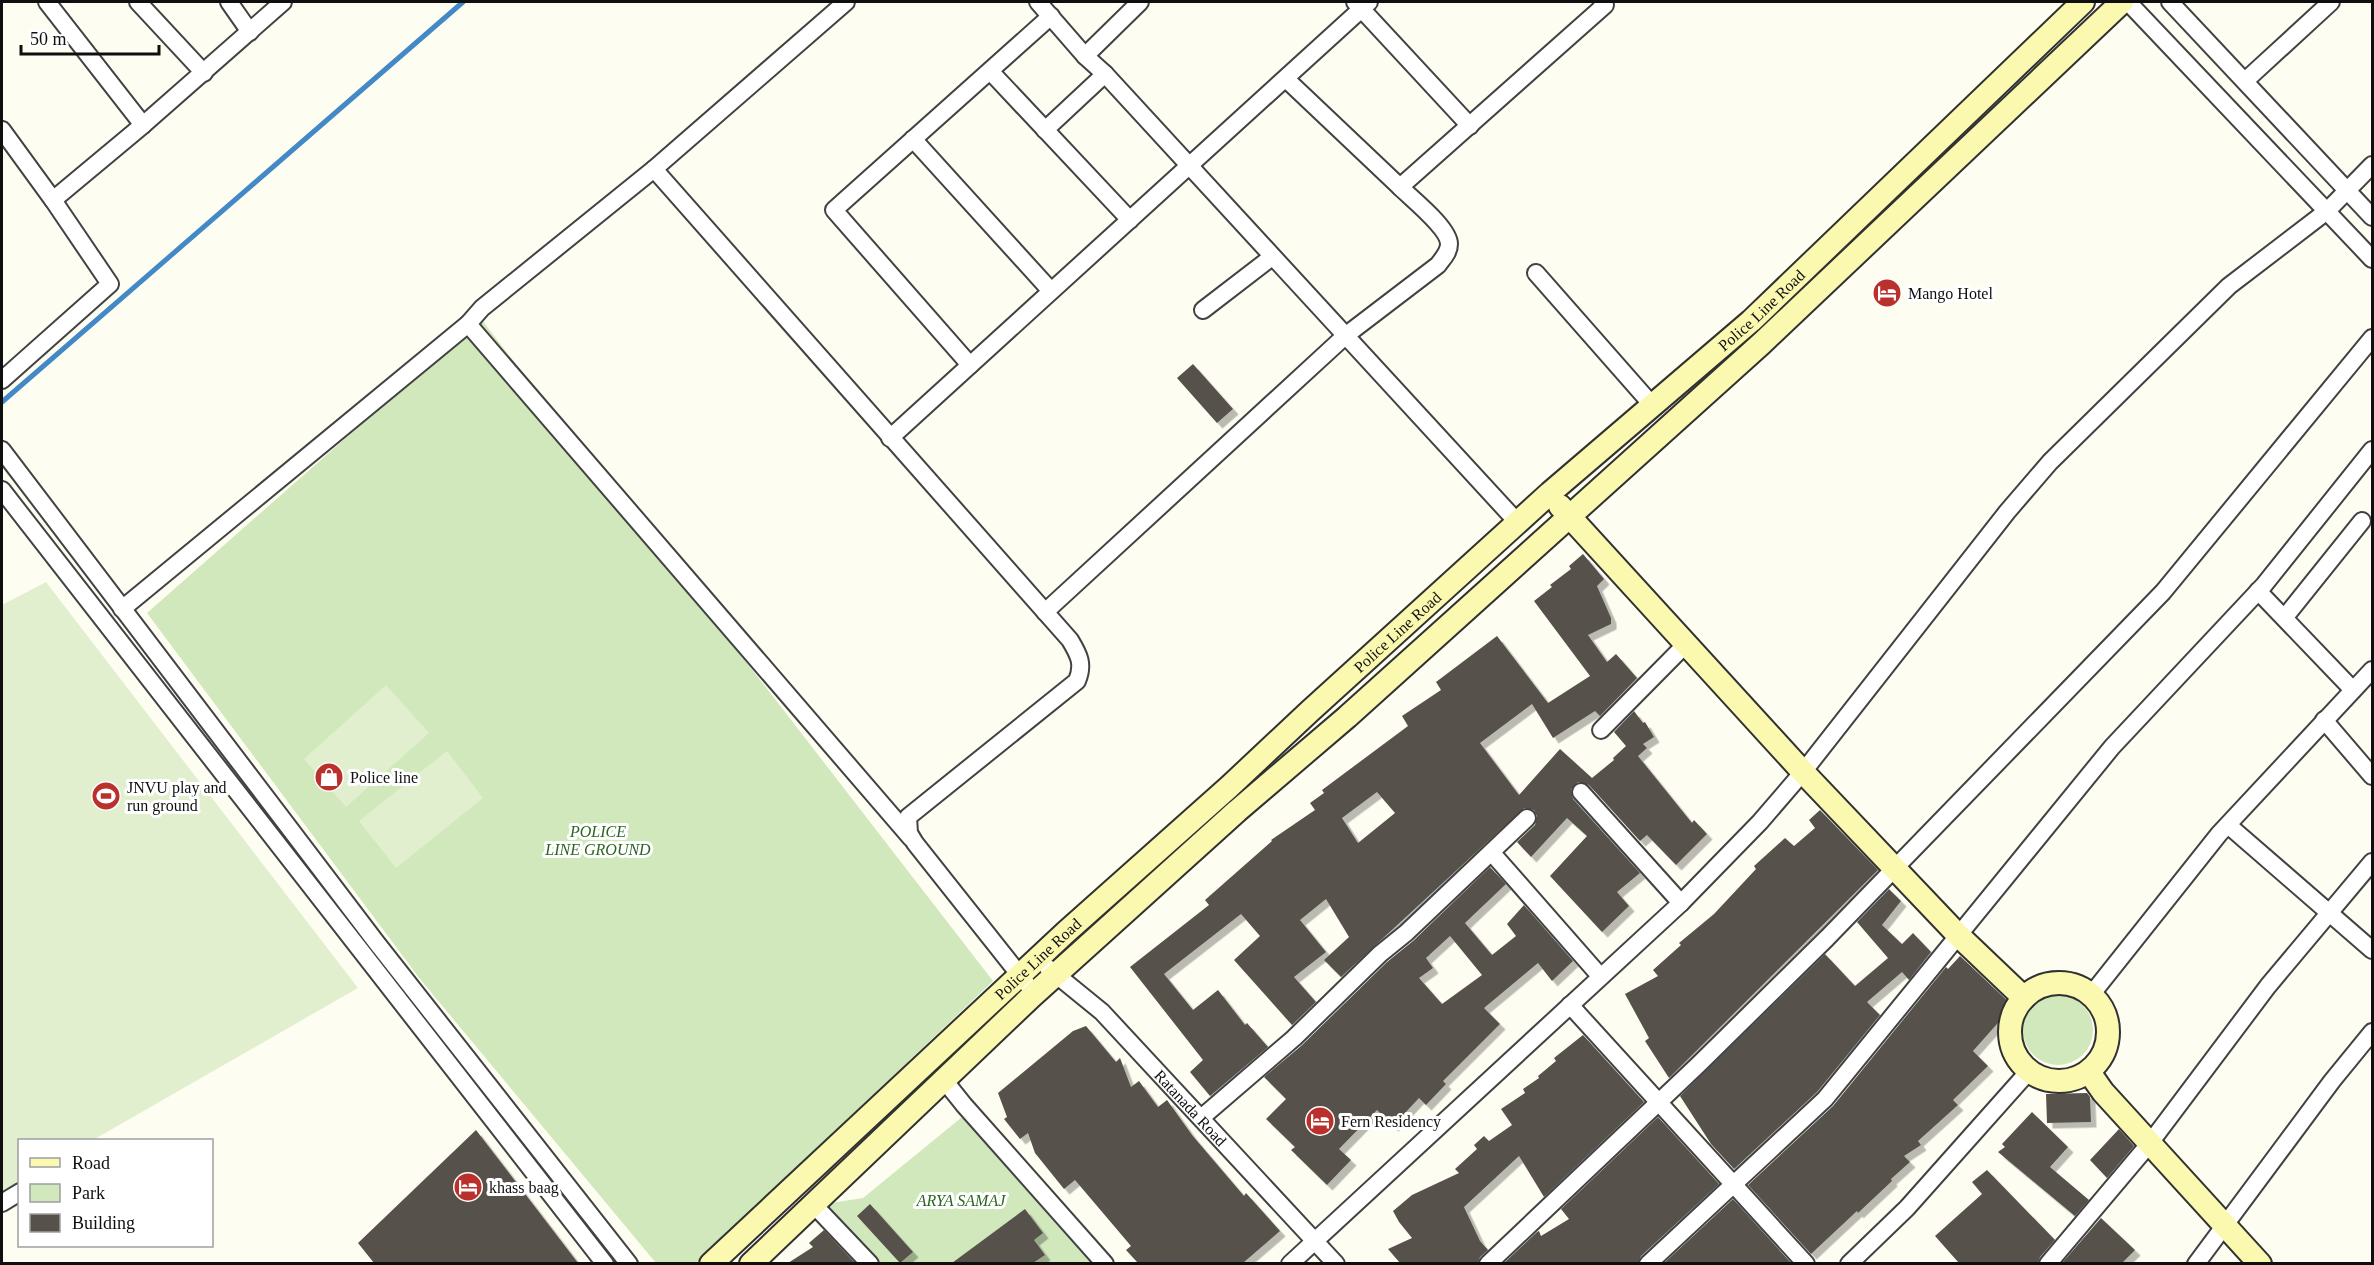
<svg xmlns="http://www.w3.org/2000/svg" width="2374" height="1265" font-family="'Times New Roman',serif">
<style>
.green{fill:#d0e8bc}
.pitch{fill:#e1efce}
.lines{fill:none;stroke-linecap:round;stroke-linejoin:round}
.stream{stroke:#4389c7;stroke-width:5}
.building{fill:#57514c;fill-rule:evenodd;filter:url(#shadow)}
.street-casing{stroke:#424242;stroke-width:20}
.secondary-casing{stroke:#313131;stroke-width:26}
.street{stroke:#fff;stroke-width:16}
.secondary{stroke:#fbf8b0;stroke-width:22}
.labels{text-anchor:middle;stroke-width:6;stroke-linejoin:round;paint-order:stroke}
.poi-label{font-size:16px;fill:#0f0f0f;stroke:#fff;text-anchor:start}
.street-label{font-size:16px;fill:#0f0f0f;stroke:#fff}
.park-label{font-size:16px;font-style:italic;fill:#2b6422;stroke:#fff}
</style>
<defs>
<filter id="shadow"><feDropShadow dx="5.5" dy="5.5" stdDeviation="0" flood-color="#0004"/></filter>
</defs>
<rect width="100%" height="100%" fill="#fefdf2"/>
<path class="green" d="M 481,319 L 993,981 L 696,1263 L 656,1263 L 420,979 L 147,613 Z
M2023 1030a35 35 0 1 1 70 0a35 35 0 1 1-70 0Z
M 967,1113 L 1104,1263 L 872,1263 L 818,1205 L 863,1198 Z"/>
<path class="pitch" d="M 46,582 L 358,988 L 93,1140 L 20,1140 L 19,1183 L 2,1193 L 2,605 Z
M 386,685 L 429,733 L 346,807 L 304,759 Z
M 447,751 L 483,798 L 396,868 L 359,821 Z"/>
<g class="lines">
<path class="stream" d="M 2,402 L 463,2"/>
</g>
<path class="building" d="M 1193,364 L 1233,409 L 1217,423 L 1177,378 Z
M 1583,554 L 1604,579 L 1597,586 L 1611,618 L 1611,624 L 1588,635 L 1607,662 L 1616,654 L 1637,678 L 1600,716 L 1595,711 L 1553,738 L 1532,704 L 1480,743 L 1519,795 L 1560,749 L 1592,778 L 1614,760 L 1613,758 L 1626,746 L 1614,732 L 1634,711 L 1643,723 L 1645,722 L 1654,737 L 1643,744 L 1647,748 L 1638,756 L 1692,823 L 1694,820 L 1707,834 L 1676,865 L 1647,835 L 1640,841 L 1589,785 L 1578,782 L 1571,789 L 1573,799 L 1640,873 L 1617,892 L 1629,906 L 1602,932 L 1550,876 L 1587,836 L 1567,818 L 1531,857 L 1517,842 L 1535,825 L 1537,816 L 1534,810 L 1524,808 L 1341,977 L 1324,960 L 1349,937 L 1326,899 L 1300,920 L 1326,952 L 1294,977 L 1316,1002 L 1292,1025 L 1234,960 L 1260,936 L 1241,914 L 1164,974 L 1193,1010 L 1218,990 L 1245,1025 L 1247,1023 L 1268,1047 L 1210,1096 L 1190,1072 L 1203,1060 L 1130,967 L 1209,905 L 1205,900 L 1272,841 L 1271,840 L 1315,810 L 1310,803 L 1324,793 L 1322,790 L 1408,726 L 1402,716 L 1441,690 L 1436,682 L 1497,636 L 1548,703 L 1590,676 L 1534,601 L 1552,587 L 1550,585 L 1571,569 L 1569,566 ZM 1377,792 L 1395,813 L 1358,843 L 1342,818 Z
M 1820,810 L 1878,870 L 1669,1078 L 1645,1041 L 1649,1038 L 1625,994 L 1658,976 L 1653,970 L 1681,945 L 1679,943 L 1714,914 L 1756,869 L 1754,866 L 1785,838 L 1794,846 L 1815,828 L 1809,820 Z
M 1490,867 L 1506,884 L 1465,923 L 1492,955 L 1516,936 L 1507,924 L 1524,905 L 1573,961 L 1552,981 L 1538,963 L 1484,1008 L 1500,1024 L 1443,1081 L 1446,1084 L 1426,1105 L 1419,1098 L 1393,1126 L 1377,1110 L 1339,1149 L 1351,1160 L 1327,1185 L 1291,1150 L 1295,1147 L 1266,1119 L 1286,1099 L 1264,1077 L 1301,1046 L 1387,962 L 1413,941 ZM 1450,936 L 1482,975 L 1442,1004 L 1419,978 L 1433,968 L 1426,958 Z
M 1889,889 L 1901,901 L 1882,925 L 1902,944 L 1913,933 L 1931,952 L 1909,980 L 1902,972 L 1867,1002 L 1880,1015 L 1817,1092 L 1734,1169 L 1711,1144 L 1680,1096 L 1825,954 L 1855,986 L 1888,958 L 1857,922 Z
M 1960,956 L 2013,1006 L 1973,1051 L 1988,1066 L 1953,1100 L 1958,1105 L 1918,1141 L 1921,1145 L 1904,1156 L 1910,1162 L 1891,1179 L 1892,1181 L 1858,1213 L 1857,1211 L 1811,1254 L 1748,1185 L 1833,1106 L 1946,967 L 1948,969 Z
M 1086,1026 L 1116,1062 L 1120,1058 L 1131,1087 L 1139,1081 L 1158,1107 L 1167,1100 L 1192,1135 L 1244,1196 L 1246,1193 L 1280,1231 L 1243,1263 L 1138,1263 L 1126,1250 L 1131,1246 L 1075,1180 L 1064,1189 L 1035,1153 L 1028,1133 L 1020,1139 L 1004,1119 L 1007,1117 L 998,1093 L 1073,1031 Z
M 1583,1035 L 1644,1102 L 1544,1197 L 1519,1156 L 1464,1207 L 1480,1241 L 1488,1250 L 1480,1257 L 1478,1263 L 1400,1263 L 1388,1249 L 1412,1238 L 1399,1222 L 1393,1211 L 1412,1195 L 1459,1173 L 1455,1169 L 1477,1149 L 1474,1145 L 1484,1136 L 1489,1141 L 1512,1125 L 1501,1109 L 1525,1093 L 1523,1089 L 1539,1078 L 1538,1076 L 1556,1061 L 1554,1058 Z
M 2087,1093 L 2090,1097 L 2091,1122 L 2047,1123 L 2046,1094 Z
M 2032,1112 L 2068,1147 L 2050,1167 L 2089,1200 L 2075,1216 L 1998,1152 L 2005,1147 L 2002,1144 Z
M 1658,1117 L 1719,1184 L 1641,1256 L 1638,1263 L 1504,1263 L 1537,1232 L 1539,1231 L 1541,1236 L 1569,1219 L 1561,1209 Z
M 2119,1129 L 2134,1146 L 2107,1178 L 2090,1160 Z
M 476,1130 L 578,1263 L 374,1263 L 358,1243 Z
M 1987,1170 L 2055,1240 L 2040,1257 L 2038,1263 L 1959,1263 L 1935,1236 L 1982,1194 L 1972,1182 Z
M 1733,1199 L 1791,1263 L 1664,1263 Z
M 870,1204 L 913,1252 L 900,1263 L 857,1216 Z
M 1025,1209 L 1043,1233 L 1034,1240 L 1045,1255 L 1033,1263 L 952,1263 Z
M 2101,1218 L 2135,1250 L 2122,1263 L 2062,1263 Z
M 824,1230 L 855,1263 L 788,1263 L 813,1247 L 809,1243 Z"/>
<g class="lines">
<g class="street-casing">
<g id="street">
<path d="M 47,2 L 143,125"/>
<path d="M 138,2 L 204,73"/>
<path d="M 229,2 L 250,32"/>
<path d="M 846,2 L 654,169 L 1070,640 C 1079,655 1084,664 1077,681 L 908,817 L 909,833 L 915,843 L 1026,983"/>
<path d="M 1038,2 L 1085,56 L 1105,74 L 1519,524"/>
<path d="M 1355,2 L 1470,126"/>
<path d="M 2128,2 L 2372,259"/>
<path d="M 2170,2 L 2372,217"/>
<path d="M 1085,56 L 1140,2"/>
<path d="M 990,71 L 1130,220"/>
<path d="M 1286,79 L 1400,187"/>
<path d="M 2245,81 L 2331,2"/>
<path d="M 2,130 L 53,200 L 110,284 L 2,380"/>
<path d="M 1045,130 L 1105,74"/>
<path d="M 913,139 L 1051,291"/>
<path d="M 53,200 L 143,125 L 283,2"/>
<path d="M 1536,273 L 1653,406"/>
<path d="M 1203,310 L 1272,257"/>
<path d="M 468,324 L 911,838"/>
<path d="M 970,365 L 834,210 L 1051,16"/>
<path d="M 890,438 L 1369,2"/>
<path d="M 2,450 L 376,942 L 629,1264"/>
<path d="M 2,490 L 605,1264"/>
<path d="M 2258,591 L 2353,690"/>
<path d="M 122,609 L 468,324 L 482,308 L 654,169"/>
<path d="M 1045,612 L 1345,336 L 1438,265 C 1442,259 1449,253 1449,244 C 1449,228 1412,199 1400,187 L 1605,5 L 1602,2"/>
<path d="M 2285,617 L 2362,521"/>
<path d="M 2324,720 L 2372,776"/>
<path d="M 1601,730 L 1687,643"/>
<path d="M 1581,792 L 1681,903"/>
<path d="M 2228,825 L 2372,950"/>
<path d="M 1492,853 L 1600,976"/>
<path id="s1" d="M 1048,968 L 1102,1012 L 1336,1264"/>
<path d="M 2091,995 L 2219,834 L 2372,670"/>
<path d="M 1570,1005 L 1806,1264"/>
<path d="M 944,1080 L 964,1105 L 1105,1264"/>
<path d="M 1201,1118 L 1294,1038 L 1380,954 L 1406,933 L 1527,818"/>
<path d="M 2,1203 L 20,1192"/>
<path d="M 813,1204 L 870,1264"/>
<path d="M 1290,1264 L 1681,903 L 1760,822 L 1803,772 L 2007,512 L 2050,462 L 2229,286 L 2327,211 L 2372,165"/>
<path d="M 1488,1264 L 1698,1065 L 1827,938 L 2163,592 L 2372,338"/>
<path d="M 1648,1264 L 1825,1099 L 2112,747 L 2264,585 L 2372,450"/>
<path d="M 1849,1264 L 1907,1208 L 2029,1071"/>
<path d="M 2048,1264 L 2150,1143 L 2268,986 L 2372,862"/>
<path d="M 2196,1264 L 2332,1081 L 2372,1032"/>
</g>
</g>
<g class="secondary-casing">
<g id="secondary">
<path d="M 1560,506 L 1803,772 L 1959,936 L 2024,998"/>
<circle cx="2059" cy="1032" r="49"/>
<path d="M 2089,1072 L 2103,1092 L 2260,1264"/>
<path id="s2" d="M 711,1264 L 1065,933 L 1229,787 L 1310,711 L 1550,493 L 1751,321 L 2083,2"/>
<path d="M 751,1264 L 1032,996 L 1237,811 L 1347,717 L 1762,343 L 2122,2"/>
</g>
</g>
<use href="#street" class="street"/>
<use href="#secondary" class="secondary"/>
</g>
<defs>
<g id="hotel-disc" transform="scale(1.5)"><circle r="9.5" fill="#b9302d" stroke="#fff"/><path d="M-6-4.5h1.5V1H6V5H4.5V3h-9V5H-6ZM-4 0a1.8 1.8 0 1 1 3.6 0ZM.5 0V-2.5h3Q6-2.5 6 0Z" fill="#fff"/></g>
<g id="shop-disc" transform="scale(1.5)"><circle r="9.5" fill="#b9302d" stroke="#fff"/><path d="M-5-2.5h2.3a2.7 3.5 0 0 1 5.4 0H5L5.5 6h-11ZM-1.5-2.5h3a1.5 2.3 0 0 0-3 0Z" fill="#fff"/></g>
<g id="stadium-disc" transform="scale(1.5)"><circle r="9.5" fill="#b9302d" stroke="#fff"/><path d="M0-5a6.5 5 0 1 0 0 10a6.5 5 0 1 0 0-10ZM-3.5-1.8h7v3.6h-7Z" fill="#fff"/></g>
</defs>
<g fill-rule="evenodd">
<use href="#hotel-disc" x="1887" y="293"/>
<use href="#shop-disc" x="329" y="777"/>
<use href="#stadium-disc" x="106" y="796"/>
<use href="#hotel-disc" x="1320" y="1121"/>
<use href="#hotel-disc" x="468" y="1187"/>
</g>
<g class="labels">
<g class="poi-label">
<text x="1908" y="299">Mango Hotel</text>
<text x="350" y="783">Police line</text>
<text x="127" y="793">JNVU play and<tspan x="127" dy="18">run ground</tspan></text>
<text x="1341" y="1127">Fern Residency</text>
<text x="489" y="1193">khass baag</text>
</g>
<g class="street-label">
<text dy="6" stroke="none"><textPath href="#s2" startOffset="1419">Police Line Road</textPath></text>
<text dy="6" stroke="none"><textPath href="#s2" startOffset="933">Police Line Road</textPath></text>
<text dy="6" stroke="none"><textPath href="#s2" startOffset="447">Police Line Road</textPath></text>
<text dy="6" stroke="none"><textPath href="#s1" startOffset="200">Ratanada Road</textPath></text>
</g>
<g class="park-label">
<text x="598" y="837">POLICE<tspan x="598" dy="18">LINE GROUND</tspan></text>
<text x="961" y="1206">ARYA SAMAJ</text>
</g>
</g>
<rect width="2374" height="1265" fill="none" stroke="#0f0f0f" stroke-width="6"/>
<rect x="18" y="1139" width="195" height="108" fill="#ffffff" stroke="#9f9f9f" stroke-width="1.5"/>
<rect x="30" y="1158" width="30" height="9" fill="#fbf8b0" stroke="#9f9f9f" stroke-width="1.5"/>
<text x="72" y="1169" font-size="18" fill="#0f0f0f">Road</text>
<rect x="30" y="1184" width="30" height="18" fill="#d0e8bc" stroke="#9f9f9f" stroke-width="1.5"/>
<text x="72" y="1199" font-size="18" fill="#0f0f0f">Park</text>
<rect x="30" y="1214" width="30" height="18" fill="#57514c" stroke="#9f9f9f" stroke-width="1.5"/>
<text x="72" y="1229" font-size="18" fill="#0f0f0f">Building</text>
<path d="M21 45v9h138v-9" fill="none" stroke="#0f0f0f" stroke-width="3"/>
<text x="30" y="45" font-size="18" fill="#0f0f0f" stroke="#ffffff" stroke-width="4.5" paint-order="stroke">50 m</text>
</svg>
